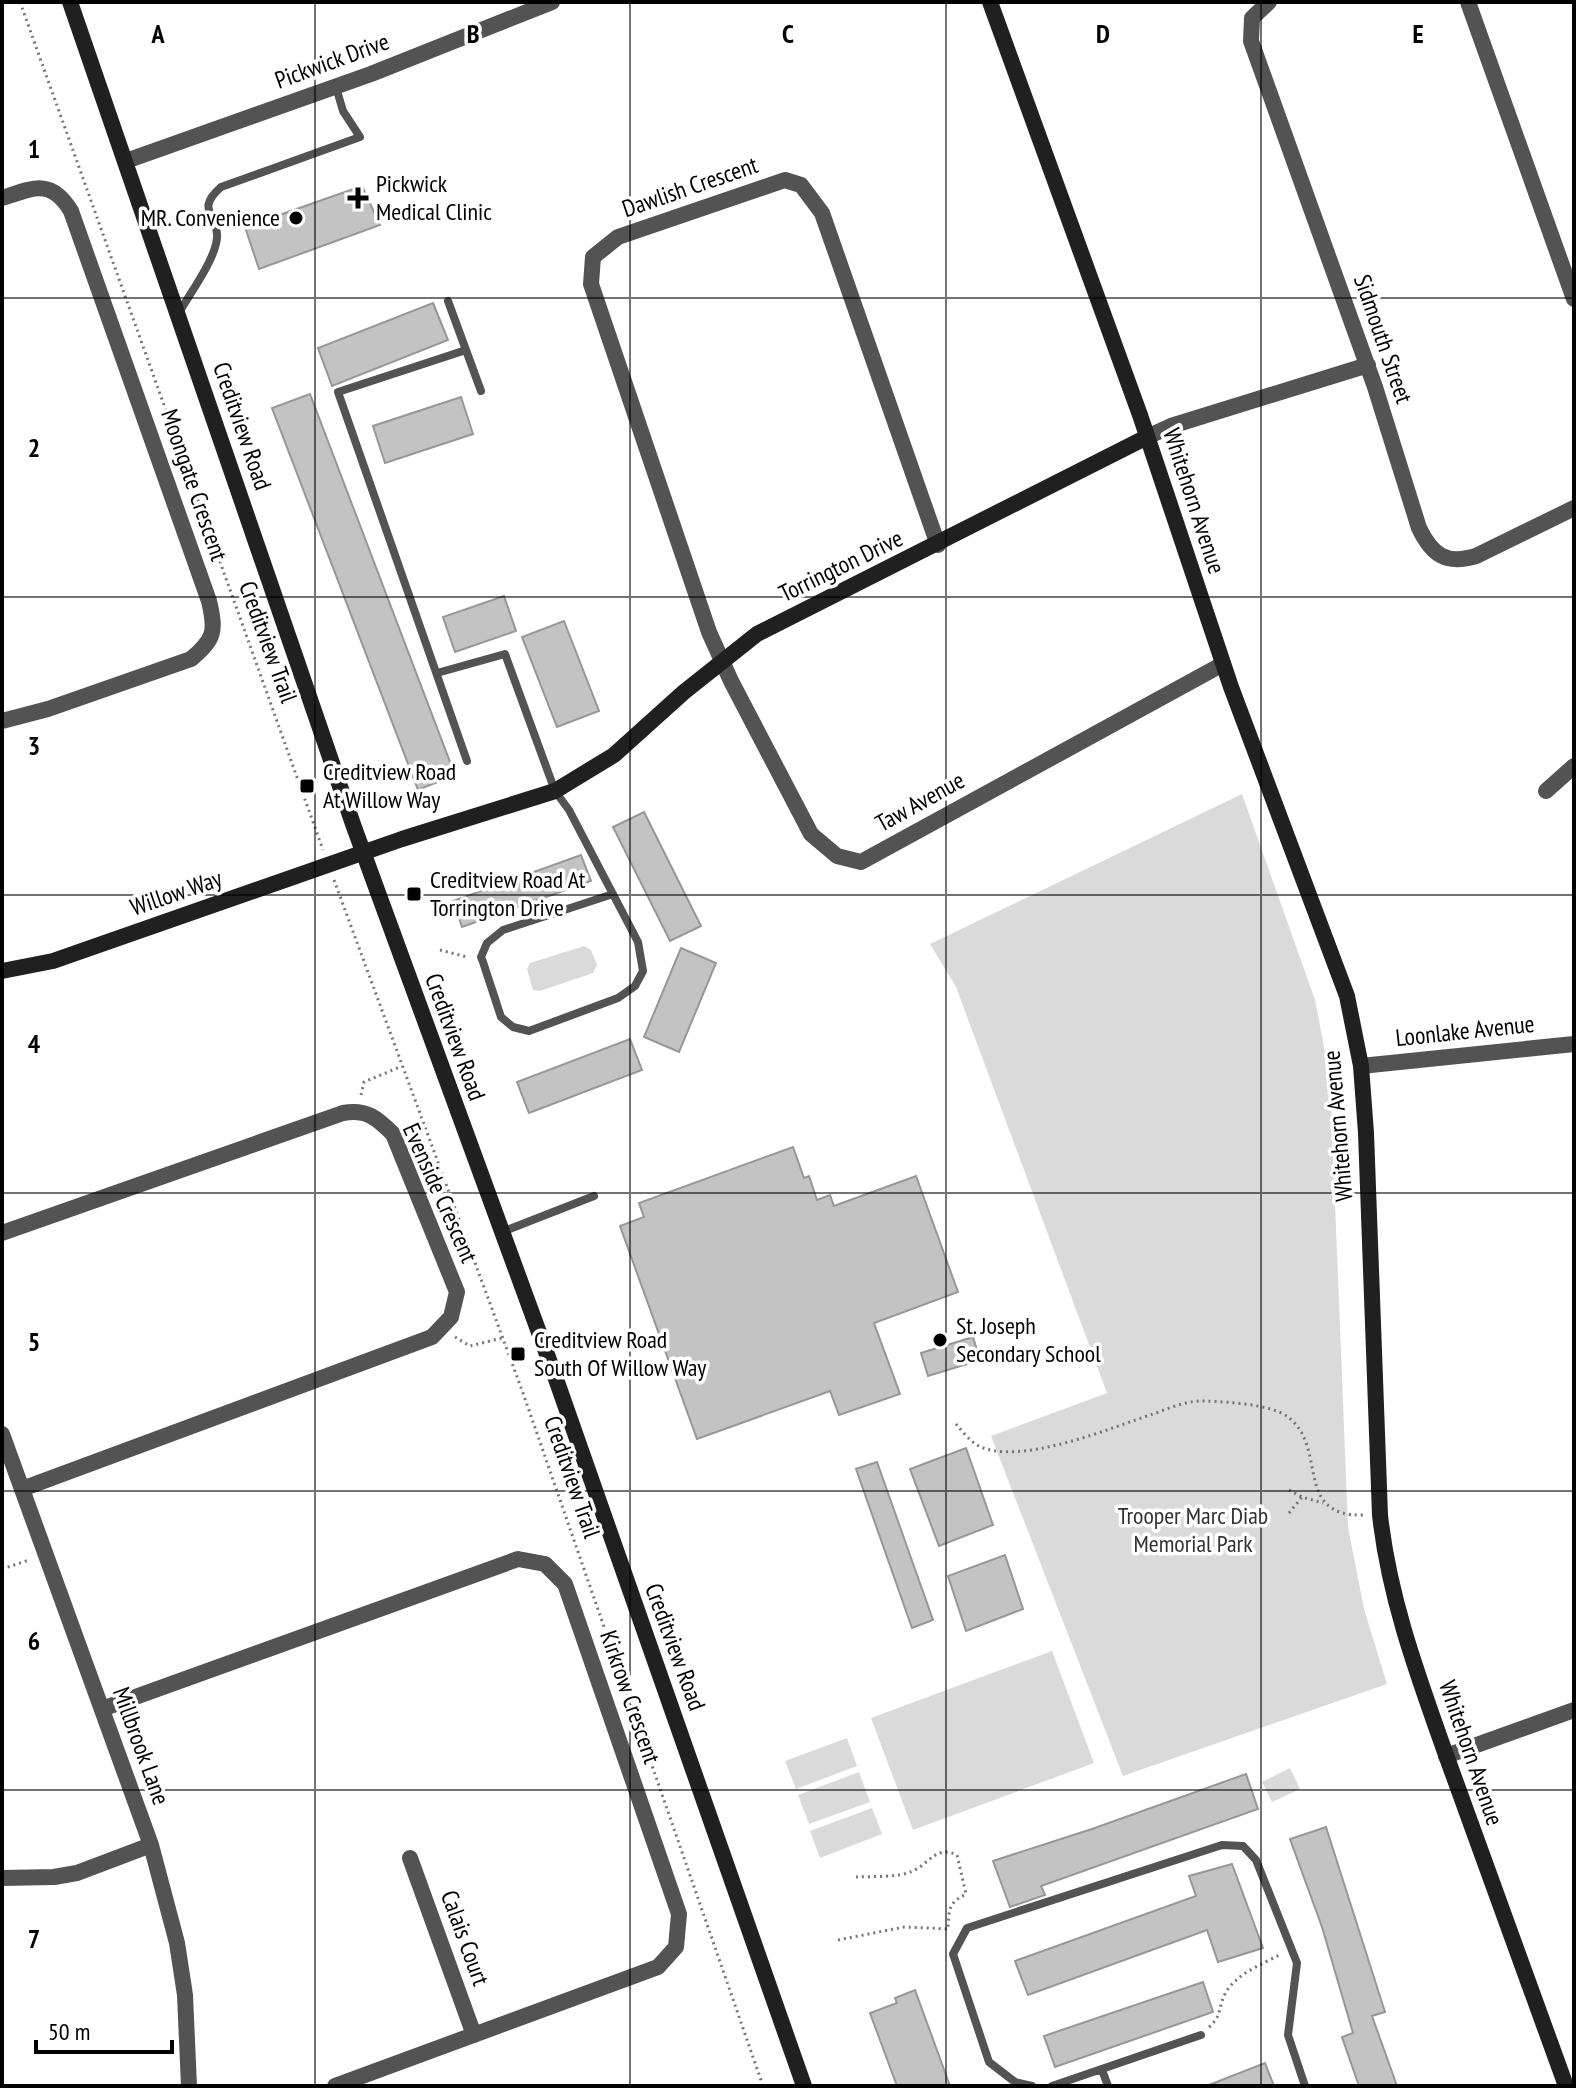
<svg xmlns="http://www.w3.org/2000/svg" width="1576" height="2088" font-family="'PT Sans Narrow',sans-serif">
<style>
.green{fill:#dadada}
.building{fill:#c3c3c3;stroke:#979797;stroke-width:2}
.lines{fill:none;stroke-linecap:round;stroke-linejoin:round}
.path{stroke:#757575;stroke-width:3;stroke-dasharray:2 4;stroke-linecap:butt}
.lane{stroke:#535353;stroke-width:8}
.street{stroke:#535353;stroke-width:16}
.secondary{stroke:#202020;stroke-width:16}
.grid{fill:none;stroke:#000;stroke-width:2;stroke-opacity:0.55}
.poi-dot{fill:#000;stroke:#fff;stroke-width:3}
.labels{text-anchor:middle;stroke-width:7;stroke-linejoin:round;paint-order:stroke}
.street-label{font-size:24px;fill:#000;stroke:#fff}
.poi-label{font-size:24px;fill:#000;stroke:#fff;text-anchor:start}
.park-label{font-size:24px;fill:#313131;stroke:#fff}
.grid-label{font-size:26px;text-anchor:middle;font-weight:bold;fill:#000;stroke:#fff;stroke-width:7;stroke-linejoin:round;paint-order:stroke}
</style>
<rect width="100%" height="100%" fill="#fff"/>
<path class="green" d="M 1242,794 L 1315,1000 L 1330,1078 L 1348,1527 L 1364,1609 L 1387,1684 L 1123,1776 L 991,1436 L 1107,1393 L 956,987 L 930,944 Z
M 584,946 L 591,950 L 597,965 L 593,973 L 540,991 L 533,990 L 527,969 L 530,963 Z
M 1052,1651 L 1094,1763 L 913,1830 L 871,1718 Z
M 847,1738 L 857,1766 L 796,1789 L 785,1761 Z
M 1290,1768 L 1300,1789 L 1272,1802 L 1262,1782 Z
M 859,1772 L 870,1802 L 809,1824 L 798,1795 Z
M 872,1808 L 882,1834 L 820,1858 L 810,1831 Z"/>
<path class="building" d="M 362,186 L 380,225 L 259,269 L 245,227 Z
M 433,303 L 448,340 L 332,386 L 318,348 Z
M 310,394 L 455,775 L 418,790 L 272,408 Z
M 461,397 L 473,434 L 385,463 L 373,426 Z
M 504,596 L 516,631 L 455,652 L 443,617 Z
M 564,621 L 599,711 L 557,727 L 522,637 Z
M 644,812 L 701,926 L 670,941 L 613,827 Z
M 581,855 L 591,881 L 462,927 L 453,901 Z
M 681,948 L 716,963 L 679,1052 L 644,1037 Z
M 630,1039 L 642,1070 L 529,1113 L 517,1082 Z
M 793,1147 L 804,1178 L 809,1176 L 817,1200 L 830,1195 L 834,1206 L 916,1176 L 958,1292 L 874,1323 L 900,1394 L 839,1415 L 830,1391 L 697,1439 L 620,1226 L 644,1217 L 639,1203 Z
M 973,1337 L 980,1360 L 928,1376 L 921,1353 Z
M 966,1448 L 993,1525 L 939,1546 L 910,1469 Z
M 877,1462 L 933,1620 L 912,1628 L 856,1469 Z
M 1005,1555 L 1023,1609 L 966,1631 L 948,1576 Z
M 1246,1774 L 1258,1809 L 1041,1886 L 1045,1895 L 1010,1907 L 993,1861 L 1092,1829 Z
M 1326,1827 L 1385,2012 L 1372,2016 L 1397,2086 L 1359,2086 L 1342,2037 L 1353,2033 L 1322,1927 L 1290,1839 Z
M 1232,1864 L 1263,1948 L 1218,1962 L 1207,1930 L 1028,1995 L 1015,1961 L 1196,1896 L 1189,1876 Z
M 1203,1982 L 1213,2012 L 1055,2067 L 1044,2036 Z
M 915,1990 L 950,2086 L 897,2086 L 870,2013 L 897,2003 L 895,1998 Z
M 1265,2063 L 1274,2086 L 1209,2086 L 1209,2085 Z"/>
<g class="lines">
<path class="path" d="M 20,2 L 323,850
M 334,880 L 523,1393 L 763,2086
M 440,950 L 467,957
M 361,1095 L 364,1082 L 400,1067
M 455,1337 L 470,1346 L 502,1338
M 956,1424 C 962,1431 969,1440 977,1445 C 1016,1468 1113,1427 1153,1414 C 1170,1408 1187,1400 1205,1401 C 1228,1402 1271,1404 1288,1417 C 1329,1448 1292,1517 1364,1515
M 1289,1490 L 1302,1497 L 1323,1503
M 1289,1513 L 1302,1497
M 2,1569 L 29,1560
M 856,1877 C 874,1876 897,1878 913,1871 C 930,1863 936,1845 957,1855 L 966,1894 C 948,1903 949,1910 948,1929
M 838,1940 L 904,1927 L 949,1929
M 1209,2027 C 1222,2016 1218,2008 1225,1994 C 1235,1974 1263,1964 1281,1954"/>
<path class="lane" d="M 448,301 L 481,391
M 179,313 C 190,293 215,260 217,238 C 219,214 194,211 221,187 L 360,137 L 343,111 L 336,87
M 466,350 L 338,392 L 467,761
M 437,673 L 505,654 L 555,791 L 569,810 L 638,942 L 643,971 L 635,986 L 618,998 L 529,1031 L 513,1027 L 501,1017 L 483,962 L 481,957 L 487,943 L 503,930 L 613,894
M 502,1232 L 594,1196
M 1102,2070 L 1108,2086
M 1032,2086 L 1015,2082 L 989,2062 L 953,1954 L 967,1928 L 1222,1845 L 1243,1846 L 1256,1860 L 1297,1963 L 1288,2035 L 1305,2086
M 1052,2086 L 1201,2035"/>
<path class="street" d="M 1269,2 L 1252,18 L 1251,41 L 1375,387 L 1419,528 C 1432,555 1446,565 1476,556 L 1574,508
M 1468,2 L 1574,299
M 126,161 L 371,74 L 552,2
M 2,198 C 33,188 51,178 71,211 L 209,601 C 216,631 215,639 191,659 L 48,709 L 2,721
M 1147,437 L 1171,426 L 1368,365
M 938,545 L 822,213 L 801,185 L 785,180 L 618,237 L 593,257 L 591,284 L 709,632 L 731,681 L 811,834 L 837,856 L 861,862 L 1223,664
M 1546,791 L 1574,766
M 1361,1066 L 1574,1044
M 2,1233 L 343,1113 C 367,1109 377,1118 393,1134 L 457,1292 L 451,1317 L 432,1337 L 22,1489
M 2,1434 L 151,1845 L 177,1943 L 185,1995 L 189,2086
M 102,1709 L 518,1559 L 545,1564 L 565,1584 L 679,1914 L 676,1947 L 658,1967 L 335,2086
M 1446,1756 L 1574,1710
M 410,1858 L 474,2035
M 2,1878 L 54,1877 L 77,1873 L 151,1845"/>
<path class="secondary" d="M 70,2 L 354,827 L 556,1379 L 804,2086
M 990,2 L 1140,415 L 1231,687 L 1347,996 L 1361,1066 L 1366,1133 L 1380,1515 C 1389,1598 1418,1676 1446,1755 C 1485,1865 1526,1975 1566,2086
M 2,971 L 53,961 L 402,839 L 555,791 L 614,755 L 684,692 L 757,634 L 1147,437"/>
</g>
<path class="grid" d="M 315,2 L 315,2086M 630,2 L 630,2086M 946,2 L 946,2086M 1261,2 L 1261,2086M 2,298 L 1574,298M 2,597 L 1574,597M 2,895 L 1574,895M 2,1193 L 1574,1193M 2,1491 L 1574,1491M 2,1790 L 1574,1790"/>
<g class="poi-dot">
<path d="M354 186h8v8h8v8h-8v8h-8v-8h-8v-8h8z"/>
<circle cx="296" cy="218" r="8"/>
<rect x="299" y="778" width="16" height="16" rx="4"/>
<rect x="406" y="886" width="16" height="16" rx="4"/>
<circle cx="940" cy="1340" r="8"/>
<rect x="510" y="1346" width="16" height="16" rx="4"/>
</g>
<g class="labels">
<g class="street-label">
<text transform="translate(332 61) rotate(-20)" y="8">Pickwick Drive</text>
<text transform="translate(690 187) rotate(-19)" y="8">Dawlish Crescent</text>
<text transform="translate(1383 339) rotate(71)" y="8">Sidmouth Street</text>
<text transform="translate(242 426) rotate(71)" y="8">Creditview Road</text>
<text transform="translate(194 485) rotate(71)" y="8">Moongate Crescent</text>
<text transform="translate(1194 501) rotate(72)" y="8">Whitehorn Avenue</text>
<text transform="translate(841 566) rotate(-26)" y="8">Torrington Drive</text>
<text transform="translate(268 642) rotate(70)" y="8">Creditview Trail</text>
<text transform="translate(920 802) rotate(-29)" y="8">Taw Avenue</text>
<text transform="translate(176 893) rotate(-19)" y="8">Willow Way</text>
<text transform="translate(1465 1031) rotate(-6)" y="8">Loonlake Avenue</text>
<text transform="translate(455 1037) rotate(70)" y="8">Creditview Road</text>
<text transform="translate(1338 1126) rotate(-95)" y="8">Whitehorn Avenue</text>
<text transform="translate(440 1193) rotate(66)" y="8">Evenside Crescent</text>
<text transform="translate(572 1477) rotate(71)" y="8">Creditview Trail</text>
<text transform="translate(675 1647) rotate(70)" y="8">Creditview Road</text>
<text transform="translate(630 1697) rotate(71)" y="8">Kirkrow Crescent</text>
<text transform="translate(141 1746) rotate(70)" y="8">Millbrook Lane</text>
<text transform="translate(1471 1753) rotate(71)" y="8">Whitehorn Avenue</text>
<text transform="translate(465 1938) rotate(70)" y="8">Calais Court</text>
</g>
<g class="poi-label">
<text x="376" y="192">Pickwick<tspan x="376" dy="28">Medical Clinic</tspan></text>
<text x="280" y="226" text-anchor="end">MR. Convenience</text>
<text x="323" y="780">Creditview Road<tspan x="323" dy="28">At Willow Way</tspan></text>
<text x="430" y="888">Creditview Road At<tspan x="430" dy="28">Torrington Drive</tspan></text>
<text x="956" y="1334">St. Joseph<tspan x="956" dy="28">Secondary School</tspan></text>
<text x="534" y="1348">Creditview Road<tspan x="534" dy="28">South Of Willow Way</tspan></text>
</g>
<g class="park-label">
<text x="1193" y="1524">Trooper Marc Diab<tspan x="1193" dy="28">Memorial Park</tspan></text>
</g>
</g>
<g class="grid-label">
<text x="158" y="43">A</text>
<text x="473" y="43">B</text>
<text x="788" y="43">C</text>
<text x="1103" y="43">D</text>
<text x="1418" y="43">E</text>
<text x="34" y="158">1</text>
<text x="34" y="457">2</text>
<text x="34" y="755">3</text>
<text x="34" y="1053">4</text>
<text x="34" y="1351">5</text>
<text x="34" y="1650">6</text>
<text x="34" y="1948">7</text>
</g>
<rect width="1576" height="2088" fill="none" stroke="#000000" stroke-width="8"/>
<path d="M36 2040v12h136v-12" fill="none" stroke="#000000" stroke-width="4"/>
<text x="48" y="2040" font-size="24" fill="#000000" stroke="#ffffff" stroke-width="6" paint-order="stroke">50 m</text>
</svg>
